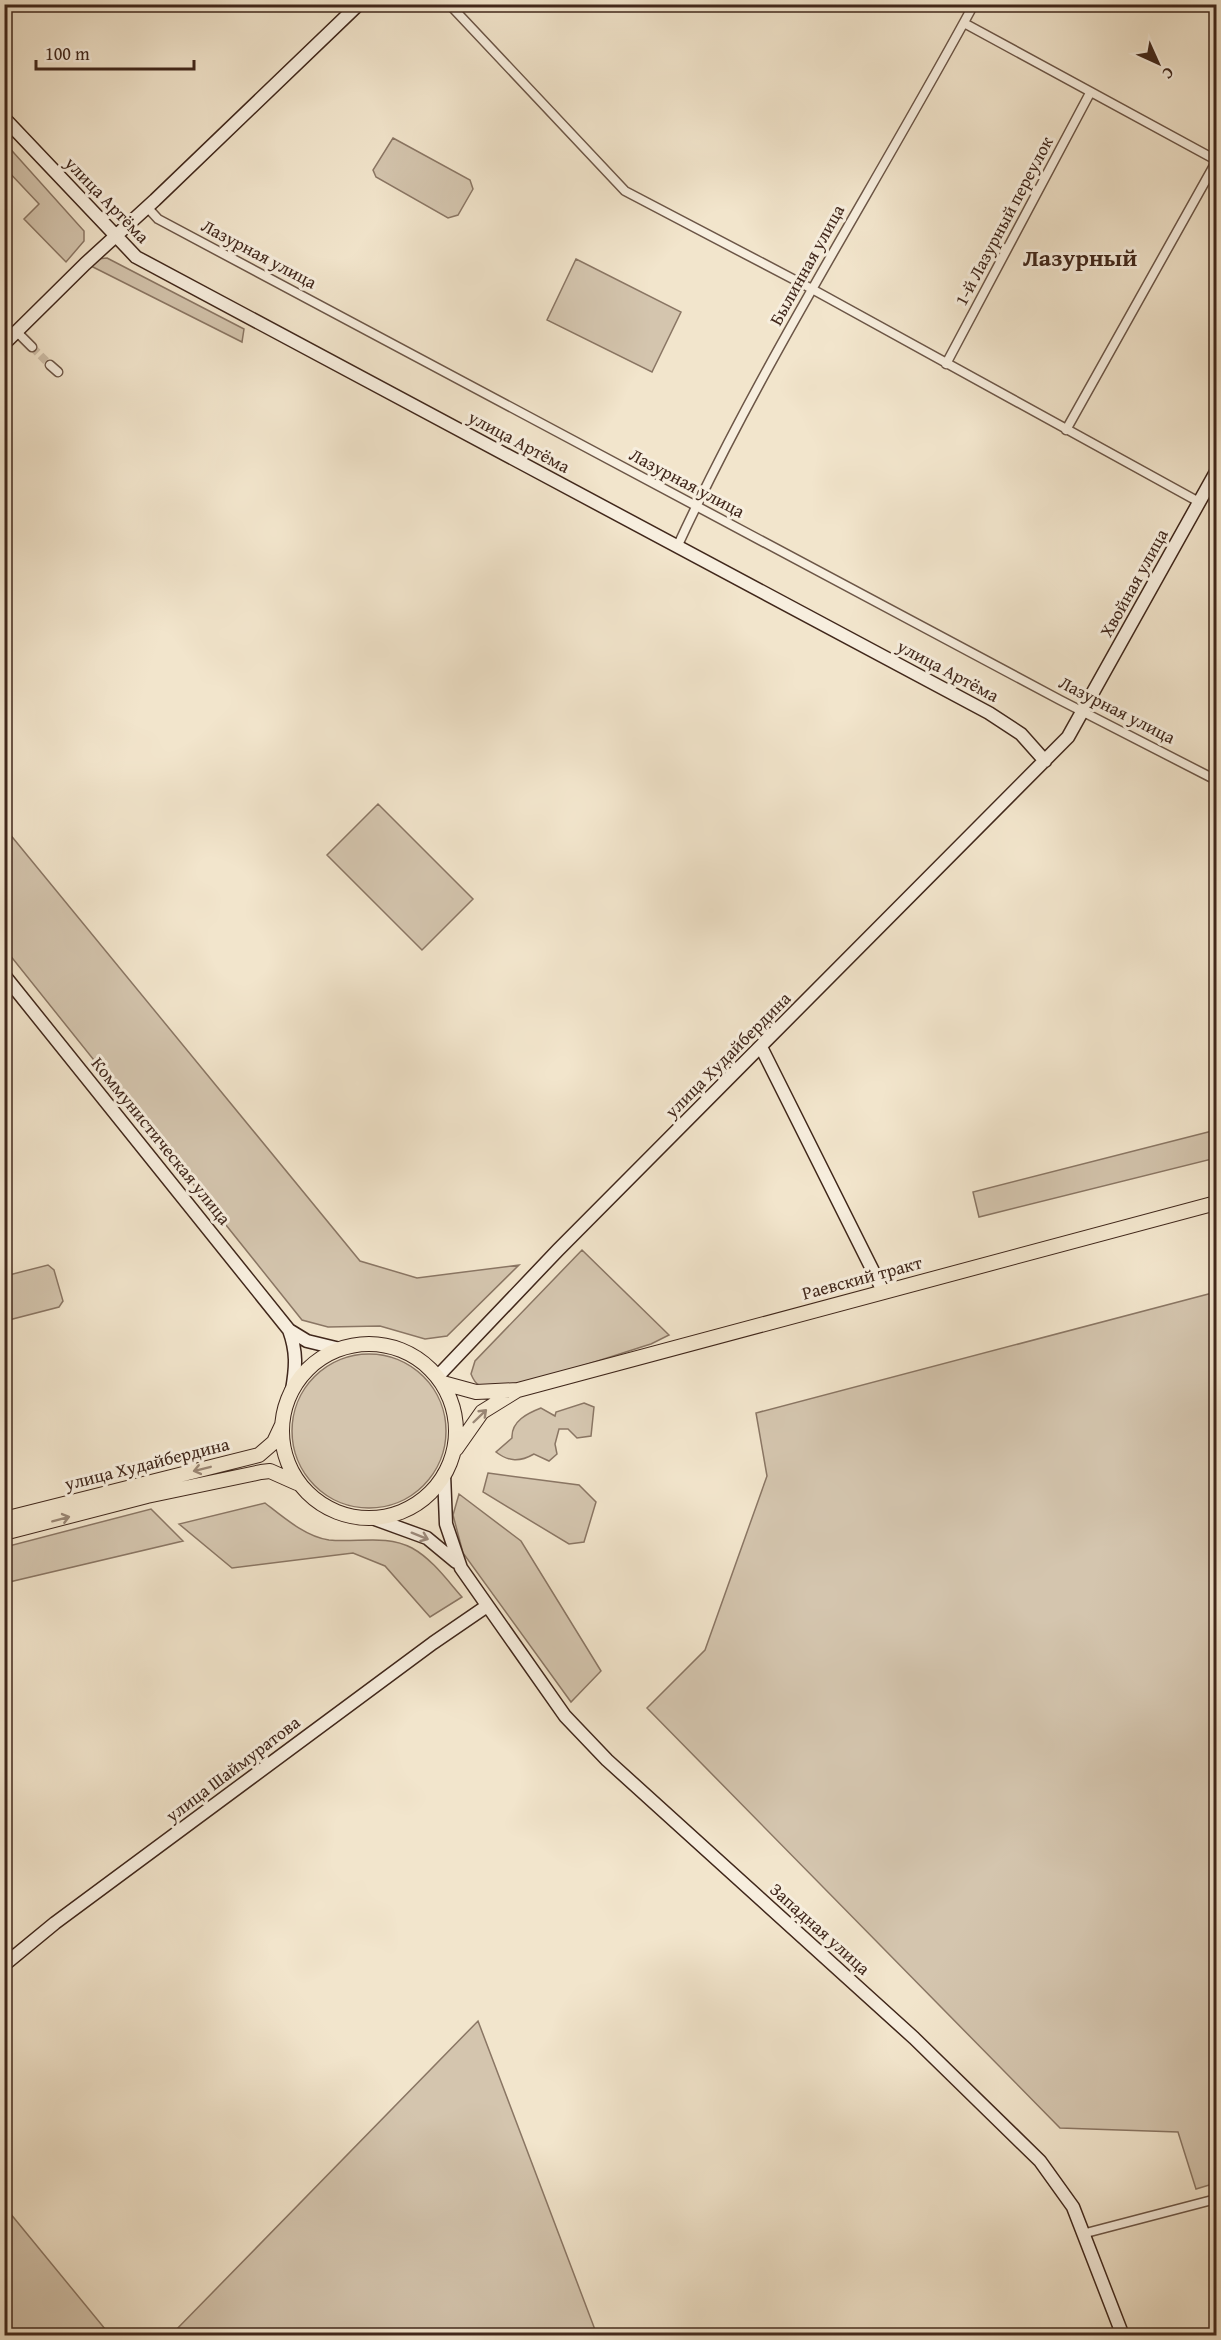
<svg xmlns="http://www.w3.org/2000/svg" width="1221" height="2340" font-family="'Gentium Book Plus',serif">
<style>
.green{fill:#d4c5ae;stroke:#8a7664;stroke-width:1.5}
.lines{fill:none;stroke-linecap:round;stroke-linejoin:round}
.street-tunnel{stroke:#cebfa9;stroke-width:8;stroke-dasharray:8 4;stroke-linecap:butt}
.street-casing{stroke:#6c5647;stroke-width:11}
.secondary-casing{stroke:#40271b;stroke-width:15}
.primary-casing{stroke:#40271b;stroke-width:16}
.street{stroke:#f7eede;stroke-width:8}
.secondary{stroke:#f7eede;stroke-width:12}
.primary{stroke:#f2e5cc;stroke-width:14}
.oneway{stroke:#998674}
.oneway2{stroke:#9c8a7c}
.labels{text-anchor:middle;stroke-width:6;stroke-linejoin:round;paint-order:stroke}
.street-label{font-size:18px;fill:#40271b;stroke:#f7eede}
.district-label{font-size:24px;font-weight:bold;fill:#40271b;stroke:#f7eede}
</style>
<rect width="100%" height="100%" fill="#f2e5cc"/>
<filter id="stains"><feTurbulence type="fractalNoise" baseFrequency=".00333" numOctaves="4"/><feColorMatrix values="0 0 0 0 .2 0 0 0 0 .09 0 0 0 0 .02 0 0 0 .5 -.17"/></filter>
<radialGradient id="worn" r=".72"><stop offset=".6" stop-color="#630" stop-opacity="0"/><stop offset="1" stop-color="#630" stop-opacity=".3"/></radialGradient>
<path class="green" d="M 393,138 L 470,180 L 473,189 L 458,215 L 448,218 L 376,177 L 373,170 Z
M 5,143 L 84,231 L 84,241 L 66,262 L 24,219 L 39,204 L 5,168 Z
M 107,258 L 244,329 L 242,342 L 89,265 L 96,259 Z
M 576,259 L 681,312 L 652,372 L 547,320 Z
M 378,804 L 473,899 L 422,950 L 327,855 Z
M 4,827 L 360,1261 L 417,1278 L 519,1265 L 447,1336 L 425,1339 L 380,1326 L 328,1327 L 302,1320 L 5,949 Z
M 1216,1130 L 1216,1158 L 979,1217 L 973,1192 Z
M 582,1250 L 669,1335 L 651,1344 C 621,1353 503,1395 479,1385 C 475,1383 473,1379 471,1374 L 475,1361 Z
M 48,1265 L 54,1270 L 63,1301 L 59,1307 L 5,1321 L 5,1276 Z
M 1216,1292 L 1216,2183 L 1196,2189 L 1178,2132 L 1060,2128 L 647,1708 L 705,1650 L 767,1476 L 756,1413 Z
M292 1431a77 77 0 1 1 154 0a77 77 0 1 1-154 0Z
M 584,1403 L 594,1407 L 591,1436 L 577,1438 L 568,1429 L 559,1429 L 555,1444 L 557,1454 L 549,1461 L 534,1454 C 520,1462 509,1462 496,1452 L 512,1438 C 511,1421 528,1413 541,1408 L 555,1416 L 556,1412 Z
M 488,1473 L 579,1485 L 596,1502 L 584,1542 L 569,1544 L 483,1492 Z
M 459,1494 L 521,1541 L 601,1671 L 571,1702 L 463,1553 L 453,1515 Z
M 265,1503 C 283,1517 306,1537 329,1540 C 357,1543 386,1534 412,1548 C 432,1559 447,1580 462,1597 L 430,1617 L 385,1566 L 353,1553 L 232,1568 L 179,1524 Z
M 151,1509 L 183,1541 L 5,1583 L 5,1547 Z
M 478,2021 L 597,2335 L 171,2335 Z
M 5,2207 L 110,2335 L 5,2335 Z"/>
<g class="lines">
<path class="street-tunnel" d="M 32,347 L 50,365"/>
<g class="street-casing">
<path id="street" d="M 449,4 L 625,191 L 812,289 L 1199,502
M 964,23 L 1216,160
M 147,207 L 158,219 L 1060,700 L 1216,780
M 17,332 L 32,347
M 946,364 L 1090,93
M 50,365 L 58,372
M 1066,430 L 1216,162
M 678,545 C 764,359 876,185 974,4
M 1086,2233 L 1216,2199"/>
</g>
<g class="secondary-casing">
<path id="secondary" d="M 4,118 L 136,257 L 989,713 L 1021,734 L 1045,761
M 4,344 L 85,264 L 155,200 L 359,4
M 4,975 L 289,1330 C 297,1352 296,1367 292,1390
M 761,1047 L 883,1291
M 289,1330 L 307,1341 L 340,1349
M 439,1375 L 558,1250 L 1068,737 L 1216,472
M 444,1474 L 446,1524 L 461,1568 L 565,1716 L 607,1760 L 914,2038 L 1040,2161 L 1073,2207 L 1123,2336
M 372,1518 L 427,1538 L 456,1562
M 4,1965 L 55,1923 L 433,1643 L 487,1606"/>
</g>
<g class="primary-casing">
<path id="primary" d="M282 1431a87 87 0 1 1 174 0a87 87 0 1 1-174 0Z
M 443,1383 L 476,1392 L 518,1390 L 1216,1203
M 456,1449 L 482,1412 L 516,1391
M 4,1519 L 259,1455 L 274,1442 L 282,1425
M 4,1533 L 147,1496 L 261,1472 L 270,1471 L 297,1483"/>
</g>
<use href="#street" class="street"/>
<use href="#secondary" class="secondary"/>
<use href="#primary" class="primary"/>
</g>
<defs><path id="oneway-shaft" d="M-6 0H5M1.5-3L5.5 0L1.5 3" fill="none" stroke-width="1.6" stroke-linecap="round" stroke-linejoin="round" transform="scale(1.5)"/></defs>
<g class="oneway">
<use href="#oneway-shaft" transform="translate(480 1416) rotate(-44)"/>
<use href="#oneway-shaft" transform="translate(202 1469) rotate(166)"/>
<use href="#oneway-shaft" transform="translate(61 1519) rotate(-15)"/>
</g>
<use class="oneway2" href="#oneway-shaft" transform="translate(420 1536) rotate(22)"/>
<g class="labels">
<g class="street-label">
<text transform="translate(107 200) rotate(46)" y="6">улица Артёма</text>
<text transform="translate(1004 221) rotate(-62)" y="6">1-й Лазурный переулок</text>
<text transform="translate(259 254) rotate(28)" y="6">Лазурная улица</text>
<text transform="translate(807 265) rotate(-61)" y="6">Былинная улица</text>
<text transform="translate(519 442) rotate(28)" y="6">улица Артёма</text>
<text transform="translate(687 483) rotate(28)" y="6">Лазурная улица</text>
<text transform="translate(1134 583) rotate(-61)" y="6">Хвойная улица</text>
<text transform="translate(948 671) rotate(28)" y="6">улица Артёма</text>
<text transform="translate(1117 710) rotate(27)" y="6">Лазурная улица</text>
<text transform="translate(728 1055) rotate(-45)" y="6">улица Худайбердина</text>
<text transform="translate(161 1141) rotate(51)" y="6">Коммунистическая улица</text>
<text transform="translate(862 1278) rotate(-15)" y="6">Раевский тракт</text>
<text transform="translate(147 1464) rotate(-14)" y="6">улица Худайбердина</text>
<text transform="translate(233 1769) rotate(-37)" y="6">улица Шаймуратова</text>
<text transform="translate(820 1929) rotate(42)" y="6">Западная улица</text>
</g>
<g class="district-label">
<text x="1080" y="266">Лазурный</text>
</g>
</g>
<rect width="1221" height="2340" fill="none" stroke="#f2e5cc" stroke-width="24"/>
<rect x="6" y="6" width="1209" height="2328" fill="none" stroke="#40271b" stroke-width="3"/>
<rect x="12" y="12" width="1197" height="2316" fill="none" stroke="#40271b" stroke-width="1.5"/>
<g transform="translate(1158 63) rotate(135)" stroke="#f7eede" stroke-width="4.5" paint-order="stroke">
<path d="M0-4.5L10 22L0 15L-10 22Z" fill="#40271b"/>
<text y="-9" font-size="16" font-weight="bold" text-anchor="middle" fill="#40271b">С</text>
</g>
<path d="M36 60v9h158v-9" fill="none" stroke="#40271b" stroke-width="3"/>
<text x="45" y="60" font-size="18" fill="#40271b" stroke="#f7eede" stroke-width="4.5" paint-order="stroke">100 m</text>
<rect width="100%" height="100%" filter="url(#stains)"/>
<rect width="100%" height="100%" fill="url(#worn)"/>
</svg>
